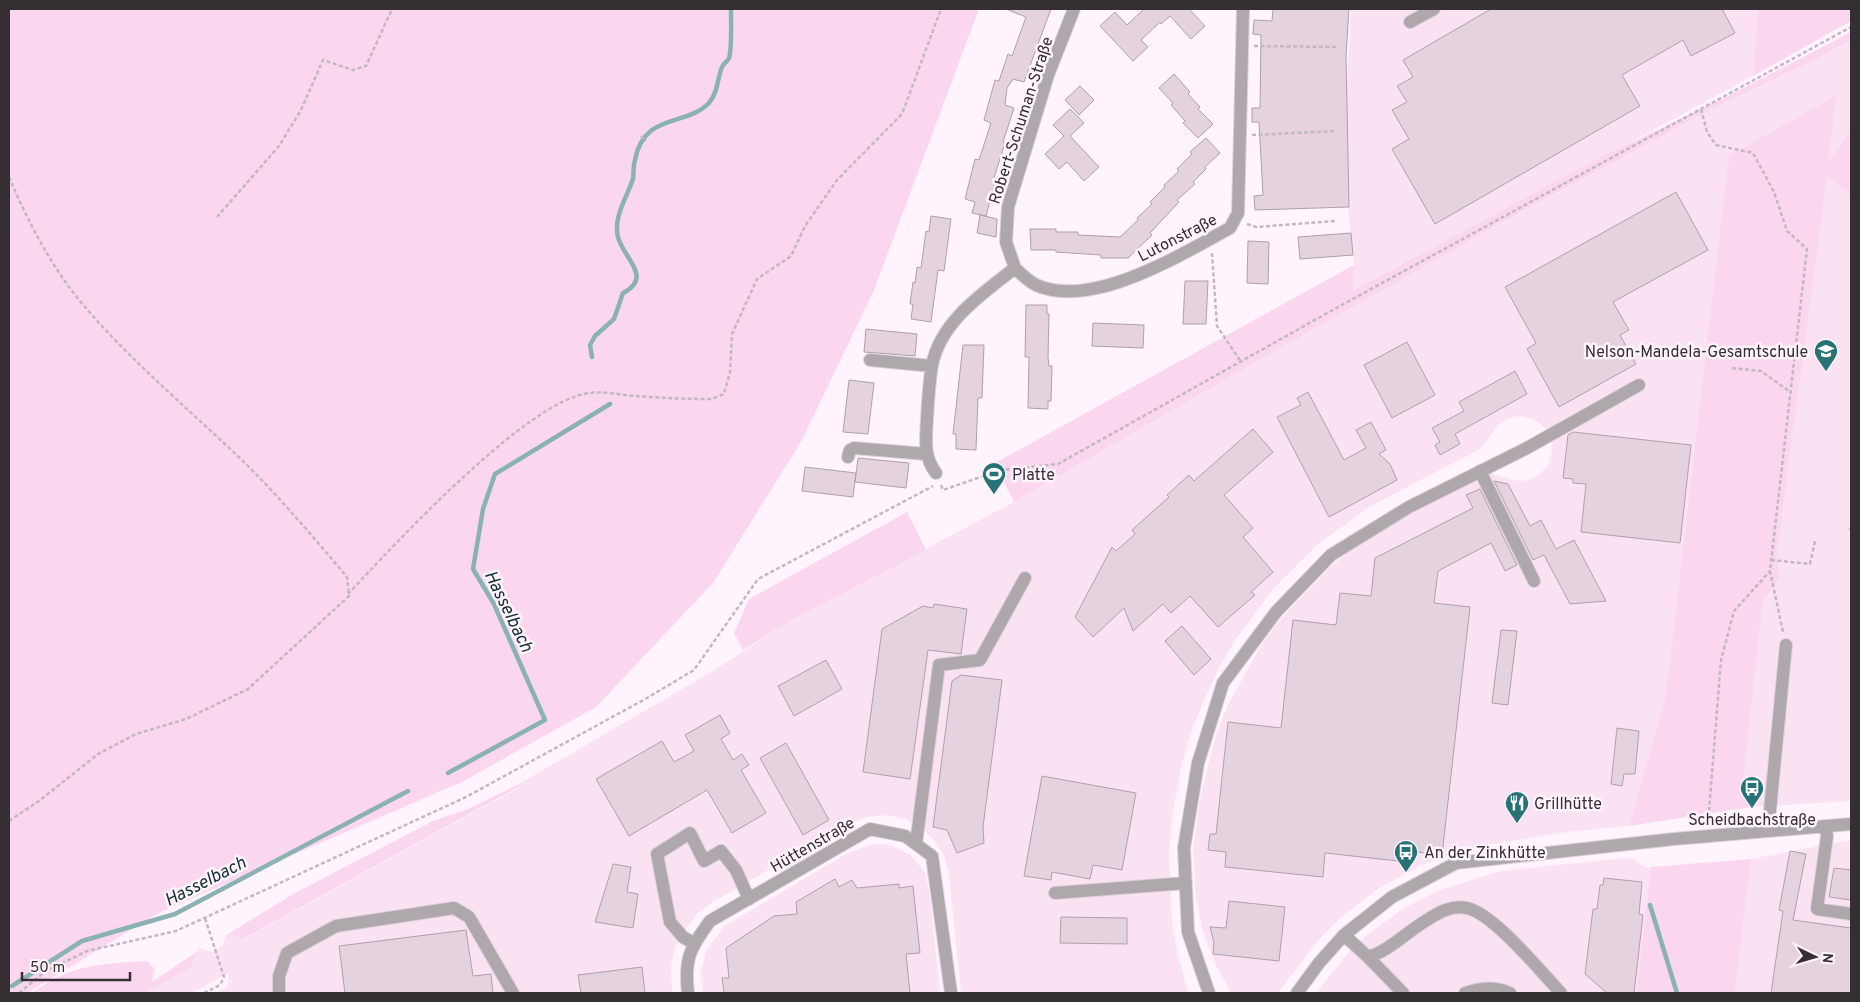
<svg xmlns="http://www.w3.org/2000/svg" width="1860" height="1002" font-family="Overpass,sans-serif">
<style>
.built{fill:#fbe2f3}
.green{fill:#fbd6ef}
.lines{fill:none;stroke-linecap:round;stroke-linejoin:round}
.stream{stroke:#8ab2b4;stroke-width:4.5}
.building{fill:#e4d2de;stroke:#b09faa}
.minor-casing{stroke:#dbd0d7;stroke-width:14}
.path{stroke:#c2b8be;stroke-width:2.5;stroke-dasharray:4 2.5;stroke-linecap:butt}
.minor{stroke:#aea7ac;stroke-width:12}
.labels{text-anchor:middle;stroke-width:5;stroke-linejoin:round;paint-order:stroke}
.street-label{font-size:16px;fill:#352e32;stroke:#fff4fb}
.poi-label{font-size:16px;fill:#352e32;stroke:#fff4fb;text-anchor:start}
.water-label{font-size:18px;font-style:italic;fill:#113031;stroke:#fff4fb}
</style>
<rect width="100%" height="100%" fill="#fff4fb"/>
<path class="built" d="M 1351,9 L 1758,9 L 1753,76 L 1353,292 L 1354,265 L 1348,207 L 1345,130 Z
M 1851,40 L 1851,801 L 1751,807 L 1743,784 L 1763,602 L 1780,578 L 1777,554 L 1825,190 L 1835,96 L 1629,826 L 1567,832 L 1475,847 L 1422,865 L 1379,888 L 1338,920 L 1316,943 L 1278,993 L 1231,993 L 1215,963 L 1203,931 L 1196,898 L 1193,848 L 1200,798 L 1216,735 L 1228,705 L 1260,647 L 1280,620 L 1329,568 L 1355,547 L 1411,512 L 1479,477 L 1492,474 L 1517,481 L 1529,480 L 1540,474 L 1549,464 L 1552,451 L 1551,438 L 1546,429 L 1535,420 L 1522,416 L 1509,418 L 1498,425 L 1485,444 L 1478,450 L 1371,506 L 1317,545 L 1273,589 L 1236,639 L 1219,667 L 1193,726 L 1182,763 L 1172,816 L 1169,855 L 1171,913 L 1176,946 L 1188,993 L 961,993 L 949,875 L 944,856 L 934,840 L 921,827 L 904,819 L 886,815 L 867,817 L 849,824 L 714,901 L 698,913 L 685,929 L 675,947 L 671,967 L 672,993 L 216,993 L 227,987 L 229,973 L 192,993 L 145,993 L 191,968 L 199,948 L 212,952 L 223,946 L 226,934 L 244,939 L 520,787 L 519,784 L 713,671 L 792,620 L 1014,502 L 1387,286 L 1708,111 L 1821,57 Z
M 1851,840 L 1851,993 L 1735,993 L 1751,859 Z
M 880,844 L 891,845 L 911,855 L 925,873 L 930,896 L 940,993 L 703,993 L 701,974 L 706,951 L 724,926 L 848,853 L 869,845 Z
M 1623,858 L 1634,859 L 1646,868 L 1651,867 L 1636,993 L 1316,993 L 1349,952 L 1368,934 L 1404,908 L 1442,889 L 1501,871 Z"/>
<path class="green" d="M 9,9 L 979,9 L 874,290 L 802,440 L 713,583 L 596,707 L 462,782 L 160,912 L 27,993 L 9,993 Z
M 1758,9 L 1851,9 L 1851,21 L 1753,76 Z
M 1851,32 L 1851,40 L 1821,57 L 1708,111 L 1496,226 L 1282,347 L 1014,502 L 995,463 L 1354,265 L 1353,291 L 1597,159 L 1732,94 Z
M 1836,96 L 1828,163 L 1851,131 L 1851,194 L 1827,177 L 1777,554 L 1780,578 L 1763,602 L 1743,784 L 1751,807 L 1629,826 L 1666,695 L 1729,156 Z
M 907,512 L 926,550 L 792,620 L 743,650 L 734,633 L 749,599 Z
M 519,784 L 520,786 L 243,939 L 228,934 L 295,893 L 433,821 L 468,809 Z
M 1751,859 L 1735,993 L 1636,993 L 1651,867 Z
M 198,951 L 191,968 L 145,993 L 32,993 C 72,964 99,964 147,961 L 154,968 L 152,982 Z"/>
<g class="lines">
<path class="stream" d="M 592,357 L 590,345 L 595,336 L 614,319 L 623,293 C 654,277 623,258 618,237 C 613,217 627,197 633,179 C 634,172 633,166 635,160 C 644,112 686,127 709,103 C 718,93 717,79 722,67 C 723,64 727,62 729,58 C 732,50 731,19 731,9
M 448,773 L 545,720 L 494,604 L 473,569 L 483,509 L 495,474 L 610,404
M 1650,905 L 1677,993
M 12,986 L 82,941 L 175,914 L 408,791"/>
</g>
<path class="building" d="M 1006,9 L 1051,9 L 1024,82 L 1013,79 L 1007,88 L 1005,105 L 1014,108 L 1003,142 L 1005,143 L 993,181 L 995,182 L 986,216 L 972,213 L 975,202 L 965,199 L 975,159 L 979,160 L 991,123 L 984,120 L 995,80 L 999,81 L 1008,54 L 1012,56 L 1026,17 Z
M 1144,9 L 1189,9 L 1205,26 L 1191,39 L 1170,16 L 1161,24 L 1160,22 L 1141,40 L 1148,47 L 1133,61 L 1100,26 L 1115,12 L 1127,25 Z
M 1273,9 L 1349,9 L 1346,55 L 1349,207 L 1255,210 L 1254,196 L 1263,195 L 1259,122 L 1252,122 L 1252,108 L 1260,108 L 1261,35 L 1253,34 L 1254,20 L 1272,21 Z
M 1491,9 L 1722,9 L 1735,33 L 1691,56 L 1683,40 L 1622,75 L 1640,106 L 1435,224 L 1392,149 L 1409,139 L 1392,110 L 1407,102 L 1397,86 L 1413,77 L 1403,60 Z
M 1174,74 L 1190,92 L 1188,94 L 1200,107 L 1198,109 L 1213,124 L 1198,138 L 1183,123 L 1185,121 L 1171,105 L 1173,103 L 1159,88 Z
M 1080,86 L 1094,100 L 1079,115 L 1065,100 Z
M 1070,109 L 1084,123 L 1070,136 L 1099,167 L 1084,181 L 1067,162 L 1059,169 L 1045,154 L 1064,136 L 1053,125 Z
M 1206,138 L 1220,153 L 1205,167 L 1206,169 L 1193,182 L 1195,184 L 1177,200 L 1179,202 L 1150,233 L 1152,235 L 1128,258 L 1101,258 L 1101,255 L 1056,252 L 1056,250 L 1031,250 L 1030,229 L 1056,229 L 1056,232 L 1078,232 L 1078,235 L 1120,237 L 1138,220 L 1137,218 L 1152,204 L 1150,202 L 1165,187 L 1164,185 L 1179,171 L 1177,169 L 1192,154 L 1190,152 Z
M 1676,192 L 1708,250 L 1613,302 L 1629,330 L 1620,335 L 1636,364 L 1559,407 L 1527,349 L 1536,343 L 1505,287 Z
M 980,215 L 997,219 L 996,237 L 977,233 Z
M 931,216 L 951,219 L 944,271 L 938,270 L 931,322 L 911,319 L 913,304 L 910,304 L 913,282 L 915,283 L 917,267 L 921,268 L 926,231 L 929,232 Z
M 1351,233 L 1353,255 L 1300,259 L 1298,237 Z
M 1248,241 L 1269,242 L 1268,284 L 1247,283 Z
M 1185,281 L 1208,281 L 1206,324 L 1183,324 Z
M 1026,305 L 1047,305 L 1047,314 L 1049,314 L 1048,357 L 1049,366 L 1052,366 L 1051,401 L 1048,401 L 1048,409 L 1028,408 L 1029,357 L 1025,357 Z
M 1093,323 L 1144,325 L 1143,348 L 1092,346 Z
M 866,329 L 917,334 L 915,356 L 864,352 Z
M 1407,342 L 1435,395 L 1392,418 L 1364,365 Z
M 963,345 L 984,345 L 982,398 L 978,398 L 976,450 L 956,449 L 956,434 L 953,434 Z
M 1515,371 L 1527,394 L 1455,434 L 1460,444 L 1440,455 L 1435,445 L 1440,442 L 1432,428 L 1464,411 L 1459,402 Z
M 849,380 L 874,383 L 868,434 L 843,432 Z
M 1308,392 L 1344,460 L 1366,448 L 1356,430 L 1371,422 L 1386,450 L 1379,454 L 1390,464 L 1397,480 L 1329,517 L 1277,417 L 1301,405 L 1297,398 Z
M 1253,429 L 1273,452 L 1224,495 L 1253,528 L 1243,537 L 1273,572 L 1251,592 L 1255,595 L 1218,627 L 1190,596 L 1171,613 L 1163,604 L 1133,631 L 1124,608 L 1093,637 L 1075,617 L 1112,547 L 1116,551 L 1135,534 L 1132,530 L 1169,497 L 1167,495 L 1189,475 L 1194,481 Z
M 1573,432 L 1691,445 L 1680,543 L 1581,532 L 1586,484 L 1573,483 L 1573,479 L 1563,478 L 1568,435 Z
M 858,458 L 909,463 L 906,488 L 855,482 Z
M 805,467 L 856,473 L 853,497 L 802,491 Z
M 1494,481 L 1508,484 L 1530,526 L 1541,520 L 1556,549 L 1574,540 L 1606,601 L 1570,604 L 1544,555 L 1533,560 Z
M 1480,489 L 1517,565 L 1505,571 L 1491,543 L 1438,571 L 1434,603 L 1470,607 L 1442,855 L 1400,850 L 1398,861 L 1325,853 L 1323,877 L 1225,867 L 1226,852 L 1208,850 L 1210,834 L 1216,834 L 1228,722 L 1281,728 L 1293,620 L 1336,625 L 1340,593 L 1371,596 L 1375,558 L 1473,508 L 1466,495 Z
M 934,604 L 967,609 L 961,654 L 928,650 L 910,779 L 863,772 L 882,629 L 923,606 L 933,608 Z
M 1182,626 L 1211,659 L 1194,675 L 1165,641 Z
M 1501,630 L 1517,631 L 1508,705 L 1492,703 Z
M 826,660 L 842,689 L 794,716 L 778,686 Z
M 961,675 L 1002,680 L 983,827 L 984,843 L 957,853 L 947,830 L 933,827 L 952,681 Z
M 720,715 L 730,733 L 721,739 L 733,760 L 742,754 L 749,765 L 741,770 L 766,813 L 732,833 L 707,790 L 629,836 L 596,779 L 662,741 L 674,762 L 694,751 L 685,735 Z
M 1617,728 L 1639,731 L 1635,774 L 1624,774 L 1622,786 L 1611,784 Z
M 786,743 L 829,820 L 803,835 L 760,758 Z
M 1042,776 L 1136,793 L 1122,870 L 1093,865 L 1090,879 L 1052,872 L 1051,880 L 1024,876 Z
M 1790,851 L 1806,854 L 1793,920 L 1851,928 L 1851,993 L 1771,993 L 1783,911 L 1779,910 Z
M 613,864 L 631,867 L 627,892 L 638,894 L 633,928 L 595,922 Z
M 1834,868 L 1851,870 L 1851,900 L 1829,897 Z
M 1604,878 L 1642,882 L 1639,914 L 1643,915 L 1634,993 L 1607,993 L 1585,974 L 1593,909 L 1597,909 L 1600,885 L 1603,885 Z
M 835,879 L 839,887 L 852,880 L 857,888 L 899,884 L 899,888 L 913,886 L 920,953 L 906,954 L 910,993 L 724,993 L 722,978 L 729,978 L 726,948 L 774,916 L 797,914 L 796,902 Z
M 1229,901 L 1285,907 L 1279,961 L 1213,954 L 1214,943 L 1210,927 L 1226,928 Z
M 1061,917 L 1127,918 L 1127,944 L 1060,943 Z
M 466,930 L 473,976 L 491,974 L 493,993 L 345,993 L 339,946 Z
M 642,967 L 645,993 L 581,993 L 578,975 Z"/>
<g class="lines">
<g class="minor-casing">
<path id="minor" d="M 1410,22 L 1434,9
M 1015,268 C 1022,275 1028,281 1036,285 C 1092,310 1182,254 1230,228 L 1238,213 L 1243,9
M 870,360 L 932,366
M 848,457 L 850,450 L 854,448 L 926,454
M 1480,471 L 1534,581
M 936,473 C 923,456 926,439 927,419 C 928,401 929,383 932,365 C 941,321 982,294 1015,268 L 1006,242 L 1008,207 L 1048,75 L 1074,9
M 1825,826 L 1827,836 L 1817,909 L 1851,914
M 1768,831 L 1786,645
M 916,844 L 939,665 L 980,660 L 1025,578
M 1055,893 L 1186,883
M 1344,935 L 1368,957 C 1389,951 1408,931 1427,920 C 1439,912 1452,905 1467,908 C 1494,914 1541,972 1561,993
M 693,943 L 683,937 L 670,922 L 657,854 L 690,833 L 704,861 L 721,851 L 736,870 L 749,899
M 1368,957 L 1403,993
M 279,993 L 279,976 L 287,953 L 336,926 L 454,908 L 469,917 L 513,993
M 688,993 C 684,959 690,948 710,921 L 870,829 L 905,836 L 932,856 L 951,993
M 1209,993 L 1188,932 L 1184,848 L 1198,763 L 1223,683 L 1276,612 L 1331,555 L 1409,507 L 1527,448 L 1639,385
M 1297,993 L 1319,963 L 1344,935 L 1392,897 L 1456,863 L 1674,839 L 1851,824
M 1465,993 C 1482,988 1493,986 1510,993"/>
</g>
<path class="path" d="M 1254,46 L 1337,47
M 1701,109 L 1707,132 L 1716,145 L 1753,153 L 1774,192 L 1787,231 L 1807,249 L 1770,571 L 1783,632
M 1252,135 L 1336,131
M 641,136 L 646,141
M 9,177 C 28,222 53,270 85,307 C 134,364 192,412 246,464 C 281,499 315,539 347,577 L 349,596 L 248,689 L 186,719 L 136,734 L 98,754 L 39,801 L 9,821
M 217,217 L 279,146 L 301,110 L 323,60 L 353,70 L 366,66 L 392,9
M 1247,224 L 1256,227 L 1335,221
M 1212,253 L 1217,326 L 1241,362
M 1732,368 L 1761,371 L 1789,391
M 941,485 L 943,490 L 1001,470 L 1058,464 L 1329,312 L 1851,27
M 1849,529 L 1851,530
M 1771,560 L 1810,564 L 1815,541
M 348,594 C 392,547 529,398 590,393 C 604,391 621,395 635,396 C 661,398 686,399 711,399 L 724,394 L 730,372 L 732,334 L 757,279 L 791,256 L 805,226 L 837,180 L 902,114 L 941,9
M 1708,824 L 1721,660 L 1734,611 L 1770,571
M 19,993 L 46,971 L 87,951 L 176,931 L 466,797 L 647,698 L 694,670 L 758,579 L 933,486
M 204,993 L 220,985 L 224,977 L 205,918"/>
<use href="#minor" class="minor"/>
</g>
<defs>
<g id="school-pin" transform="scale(1.25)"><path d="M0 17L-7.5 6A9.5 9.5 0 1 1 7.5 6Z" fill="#277274" stroke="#fff4fb"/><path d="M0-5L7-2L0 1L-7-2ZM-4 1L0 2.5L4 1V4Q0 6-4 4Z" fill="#fff"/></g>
<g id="stadium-pin" transform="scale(1.25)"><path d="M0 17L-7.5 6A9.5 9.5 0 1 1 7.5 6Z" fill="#277274" stroke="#fff4fb"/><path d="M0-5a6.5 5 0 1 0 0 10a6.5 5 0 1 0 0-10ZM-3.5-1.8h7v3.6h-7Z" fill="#fff"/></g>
<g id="bus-pin" transform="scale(1.25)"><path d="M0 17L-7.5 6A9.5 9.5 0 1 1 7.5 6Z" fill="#277274" stroke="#fff4fb"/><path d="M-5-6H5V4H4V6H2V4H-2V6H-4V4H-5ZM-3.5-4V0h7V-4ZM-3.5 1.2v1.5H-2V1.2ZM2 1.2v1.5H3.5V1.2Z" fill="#fff"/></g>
<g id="restaurant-pin" transform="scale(1.25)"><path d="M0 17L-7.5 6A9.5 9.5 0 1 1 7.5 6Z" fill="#277274" stroke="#fff4fb"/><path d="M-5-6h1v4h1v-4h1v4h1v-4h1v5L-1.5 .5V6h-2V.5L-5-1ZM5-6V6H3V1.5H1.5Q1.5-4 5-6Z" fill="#fff"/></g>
</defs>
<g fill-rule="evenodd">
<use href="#school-pin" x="1826" y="351"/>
<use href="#stadium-pin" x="994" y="474"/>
<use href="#bus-pin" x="1752" y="788"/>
<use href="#restaurant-pin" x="1517" y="803"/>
<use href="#bus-pin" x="1406" y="852"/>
</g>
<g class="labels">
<g class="street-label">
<text transform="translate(1020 120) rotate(-72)" y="6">Robert-Schuman-Straße</text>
<text transform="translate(1177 237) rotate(-27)" y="6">Lutonstraße</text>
<text transform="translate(812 844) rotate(-30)" y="6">Hüttenstraße</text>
</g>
<g class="poi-label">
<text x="1808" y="357" text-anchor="end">Nelson-Mandela-Gesamtschule</text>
<text x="1012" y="480">Platte</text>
<text x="1534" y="809">Grillhütte</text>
<text x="1752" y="825" text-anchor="middle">Scheidbachstraße</text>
<text x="1424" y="858">An der Zinkhütte</text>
</g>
<g class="water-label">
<text transform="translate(509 611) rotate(64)" y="6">Hasselbach</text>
<text transform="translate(205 881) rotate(-27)" y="6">Hasselbach</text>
</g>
</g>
<rect width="1860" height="1002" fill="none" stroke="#352e32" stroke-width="20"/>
<g transform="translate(1815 957) rotate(95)" stroke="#fff4fb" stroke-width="4" paint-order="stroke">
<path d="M0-4L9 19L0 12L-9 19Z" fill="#352e32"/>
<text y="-8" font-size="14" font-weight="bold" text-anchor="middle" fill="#352e32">N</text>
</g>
<path d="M22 972v8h108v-8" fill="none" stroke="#352e32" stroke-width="2.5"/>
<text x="30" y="972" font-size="15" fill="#352e32" stroke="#fff4fb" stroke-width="4" paint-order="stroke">50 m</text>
</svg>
